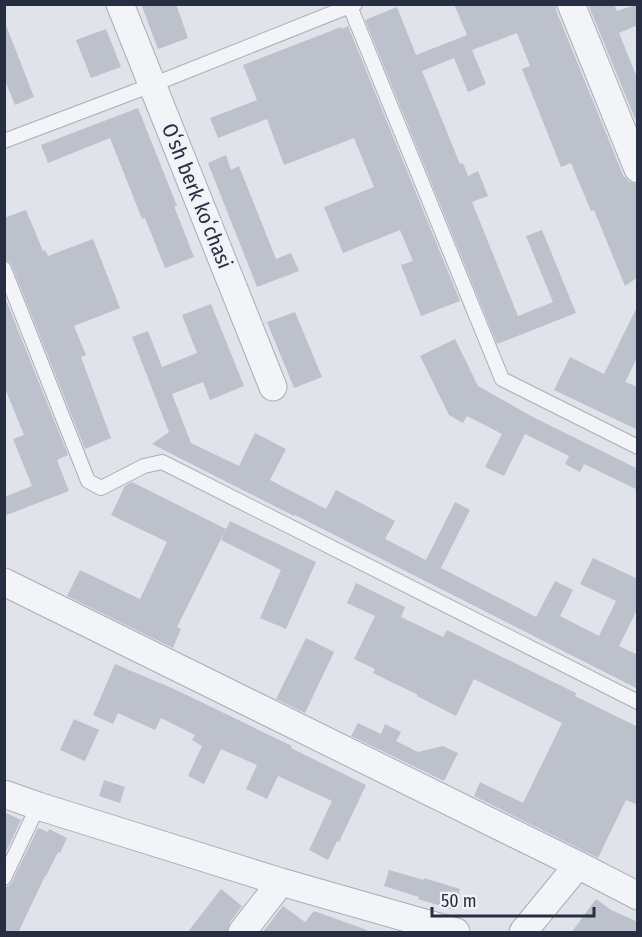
<svg xmlns="http://www.w3.org/2000/svg" width="642" height="937" font-family="'Fira Sans Condensed',sans-serif">
<style>
.building{fill:#bdc1cc}
.lines{fill:none;stroke-linecap:round;stroke-linejoin:round}
.service-casing{stroke:#a9adb7;stroke-width:16}
.minor-casing{stroke:#a9adb7;stroke-width:29}
.service{stroke:#f3f4f8;stroke-width:14}
.minor{stroke:#f3f4f8;stroke-width:27}
.labels{text-anchor:middle;stroke-width:6;stroke-linejoin:round;paint-order:stroke}
.street-label{font-size:21px;fill:#282e41;stroke:#f0f2f7}
</style>
<rect width="100%" height="100%" fill="#e0e3e9"/>
<path class="building" d="M 141,4 L 176,4 L 188,38 L 158,49 Z
M 454,4 L 556,4 L 556,10 L 623,175 L 629,182 L 638,184 L 638,277 L 625,286 L 594,210 L 591,211 L 571,163 L 561,167 L 522,69 L 530,66 L 517,33 L 472,50 L 486,84 L 468,92 L 454,58 L 422,71 L 460,164 L 463,163 L 468,176 L 478,171 L 488,196 L 472,202 L 518,316 L 553,302 L 526,236 L 542,230 L 576,313 L 497,344 L 365,20 L 397,7 L 416,55 L 467,35 Z
M 588,4 L 614,4 L 617,11 L 638,4 L 638,25 L 619,33 L 638,80 L 638,126 Z
M 4,25 L 6,25 L 34,97 L 15,105 L 4,78 Z
M 348,26 L 460,301 L 421,316 L 401,265 L 413,261 L 400,230 L 343,253 L 324,207 L 374,187 L 354,138 L 284,165 L 267,119 L 218,138 L 210,118 L 257,100 L 243,65 L 341,27 L 342,29 Z
M 106,29 L 121,67 L 91,78 L 76,40 Z
M 138,108 L 177,206 L 174,206 L 194,257 L 165,268 L 145,218 L 142,219 L 110,138 L 48,163 L 41,145 Z
M 226,155 L 231,170 L 239,166 L 276,259 L 291,253 L 299,271 L 257,287 L 208,163 Z
M 26,210 L 43,251 L 45,250 L 48,256 L 93,239 L 120,308 L 74,326 L 86,355 L 81,357 L 111,438 L 85,449 L 12,266 L 9,262 L 4,260 L 4,218 Z
M 4,295 L 68,455 L 57,460 L 69,491 L 4,516 L 4,497 L 32,486 L 13,439 L 24,435 L 4,386 Z
M 211,304 L 244,386 L 210,400 L 203,382 L 172,394 L 191,443 L 239,466 L 255,433 L 286,449 L 270,480 L 326,509 L 336,490 L 395,521 L 385,539 L 426,560 L 455,502 L 470,510 L 441,568 L 536,617 L 555,581 L 573,590 L 560,616 L 599,636 L 616,601 L 580,584 L 593,558 L 638,579 L 638,608 L 619,646 L 638,655 L 638,689 L 295,515 L 294,516 L 152,444 L 169,432 L 132,337 L 148,331 L 162,367 L 197,353 L 182,315 Z
M 638,305 L 638,356 L 625,382 L 638,387 L 638,430 L 554,390 L 570,357 L 604,374 Z
M 295,312 L 322,377 L 294,388 L 267,322 Z
M 455,339 L 478,386 L 533,417 L 638,469 L 638,490 L 584,464 L 580,472 L 565,464 L 569,456 L 525,434 L 504,476 L 485,467 L 502,434 L 467,416 L 463,423 L 449,415 L 420,356 Z
M 132,482 L 226,529 L 177,627 L 181,629 L 173,648 L 67,596 L 80,570 L 140,599 L 167,542 L 111,515 L 125,486 Z
M 230,521 L 316,562 L 286,629 L 260,618 L 281,570 L 221,540 Z
M 356,583 L 405,607 L 401,617 L 443,637 L 447,630 L 576,693 L 575,696 L 638,727 L 638,805 L 626,800 L 598,858 L 474,796 L 480,782 L 523,803 L 562,723 L 474,679 L 456,716 L 417,696 L 418,695 L 373,673 L 375,669 L 354,659 L 375,616 L 347,603 Z
M 306,638 L 334,652 L 305,713 L 276,699 Z
M 115,664 L 174,689 L 292,746 L 291,748 L 366,785 L 339,842 L 337,841 L 328,860 L 309,850 L 332,801 L 278,776 L 267,799 L 246,789 L 257,765 L 221,749 L 204,784 L 188,776 L 202,746 L 192,740 L 195,735 L 161,718 L 155,730 L 118,713 L 113,724 L 93,715 Z
M 74,719 L 99,730 L 85,761 L 60,750 Z
M 358,723 L 381,734 L 385,724 L 401,732 L 396,741 L 418,752 L 443,746 L 458,753 L 444,781 L 351,736 Z
M 104,780 L 125,787 L 120,803 L 99,796 Z
M 4,812 L 21,820 L 4,856 Z
M 38,828 L 48,832 L 49,829 L 67,838 L 60,853 L 58,852 L 46,876 L 45,876 L 18,933 L 4,933 L 4,887 L 9,886 L 12,882 Z
M 389,870 L 424,880 L 424,878 L 460,889 L 454,910 L 418,899 L 419,897 L 384,886 Z
M 221,889 L 242,906 L 230,922 L 227,933 L 187,933 Z
M 596,899 L 611,910 L 638,922 L 638,933 L 571,933 Z
M 283,906 L 305,922 L 314,911 L 367,930 L 367,933 L 262,933 Z"/>
<g class="lines">
<g class="service-casing">
<path id="service" d="M 349,4 L 502,379 L 638,447
M 4,141 L 152,85 L 355,4
M 4,269 L 88,481 L 101,488 L 144,466 L 162,462 L 638,702
M 4,878 L 38,806"/>
</g>
<g class="minor-casing">
<path id="minor" d="M 120,4 L 273,387
M 571,4 L 638,169
M 4,582 L 578,865 L 638,896
M 4,794 L 38,806 L 281,882 L 456,932
M 242,932 L 281,882
M 523,932 L 578,865"/>
</g>
<use href="#service" class="service"/>
<use href="#minor" class="minor"/>
</g>
<g class="labels">
<g class="street-label">
<text transform="translate(197 196) rotate(68)" y="7">Oʻsh berk koʻchasi</text>
</g>
</g>
<rect width="642" height="937" fill="none" stroke="#282e41" stroke-width="12"/>
<path d="M432 907v9h162v-9" fill="none" stroke="#282e41" stroke-width="3"/>
<text x="441" y="907" font-size="18" fill="#282e41" stroke="#f0f2f7" stroke-width="4.5" paint-order="stroke">50 m</text>
</svg>
